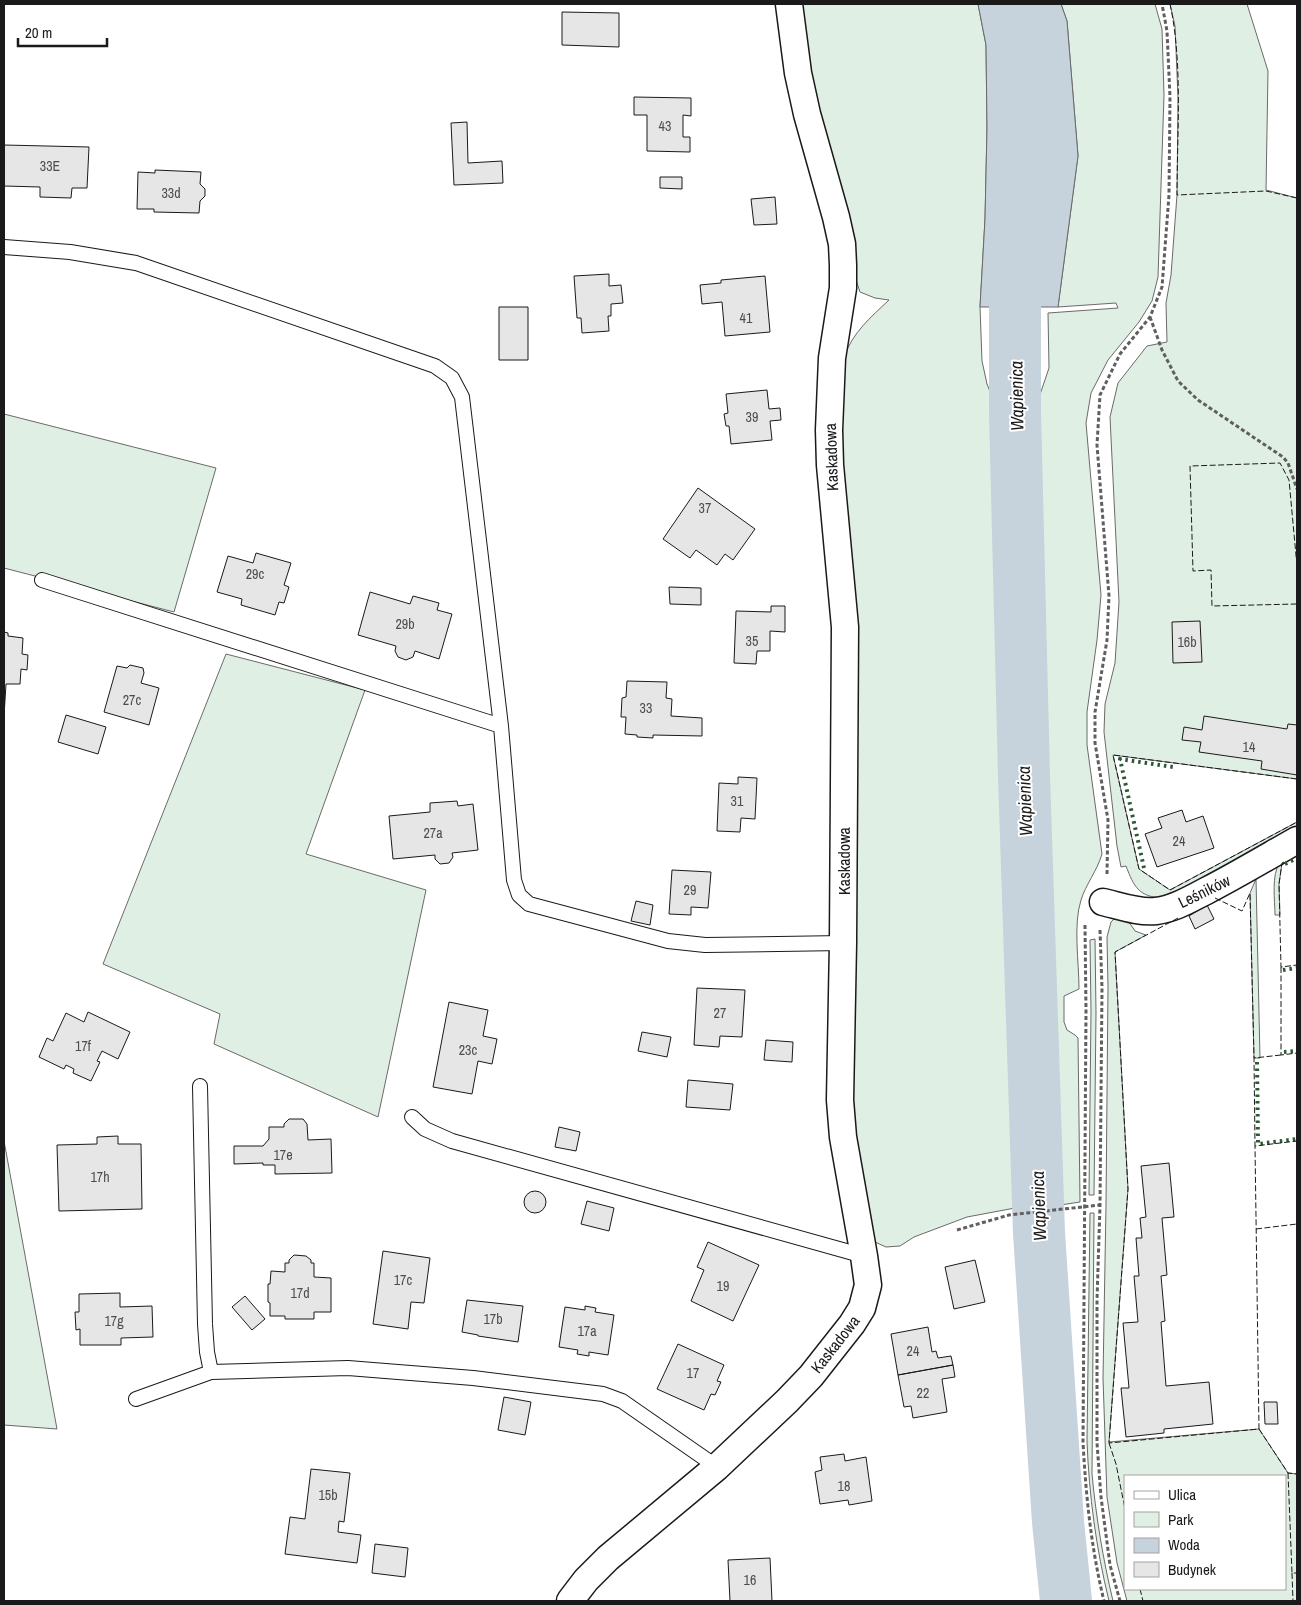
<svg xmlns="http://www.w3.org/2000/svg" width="1301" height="1605" font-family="'Archivo Narrow',sans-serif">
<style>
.green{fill:#e0efe3;stroke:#6a6a6a;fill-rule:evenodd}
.water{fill:#c6d2dc;stroke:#6a6a6a}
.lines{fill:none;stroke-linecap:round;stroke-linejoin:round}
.river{stroke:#c6d2dc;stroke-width:52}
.building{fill:#e6e6e6;stroke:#1a1a1a}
.service-casing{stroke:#1a1a1a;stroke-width:16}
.minor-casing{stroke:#1a1a1a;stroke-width:29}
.path{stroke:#5f5f5f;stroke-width:3;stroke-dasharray:4 2.5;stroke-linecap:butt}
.service{stroke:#fff;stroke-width:14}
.minor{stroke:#fff;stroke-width:26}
.hedge{stroke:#2b5a34;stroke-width:4;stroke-dasharray:2.5 4;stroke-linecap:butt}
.fence{stroke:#1a1a1a;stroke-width:1;stroke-dasharray:6 2.5;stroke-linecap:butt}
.labels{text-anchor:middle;stroke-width:4;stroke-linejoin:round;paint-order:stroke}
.number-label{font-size:14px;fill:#4d4d4d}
.street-label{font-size:16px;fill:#1a1a1a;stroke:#fff}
.water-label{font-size:18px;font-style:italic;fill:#1a1a1a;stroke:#fff}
</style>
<rect width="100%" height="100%" fill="#fff"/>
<path class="green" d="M 799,4 L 978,4 L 986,45 L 987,128 L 985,219 L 980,307 L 982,361 L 987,384 L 1001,419 L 1005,604 L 1031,1205 L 967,1217 L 914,1237 L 900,1246 L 886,1247 L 875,1242 L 868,1231 L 850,1137 L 838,463 L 844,357 C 853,332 870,318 889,300 L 875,298 L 860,292 L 855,277 L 815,109 Z
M 1061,4 L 1155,4 L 1162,29 L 1164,95 L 1158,277 L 1152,301 L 1139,322 L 1108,360 L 1091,393 L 1086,423 L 1101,595 L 1097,640 L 1087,712 L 1087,745 L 1102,854 C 1097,871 1086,884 1081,900 C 1073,925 1079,962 1079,989 L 1064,996 L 1064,1022 L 1067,1030 L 1075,1035 L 1078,1038 L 1080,1202 L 1047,1207 L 1032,418 L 1049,368 L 1048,313 L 1118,308 L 1116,303 L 1058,307 L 1078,156 L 1067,21 Z
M 1170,4 L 1247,4 L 1268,71 L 1266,190 L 1297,198 L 1297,779 L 1113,755 L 1139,869 L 1170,890 L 1297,822 L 1297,831 L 1163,898 C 1139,897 1134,887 1126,866 L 1121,867 L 1117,846 L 1104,732 L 1105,704 L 1115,663 L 1119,602 L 1110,417 L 1118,383 L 1147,346 L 1167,342 L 1166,303 L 1171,275 L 1177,195 L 1178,98 L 1175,26 Z
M 4,414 L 216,468 L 174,612 L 4,568 Z
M 226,654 L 365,690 L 306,854 L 426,890 L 378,1117 L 214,1044 L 220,1014 L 103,964 Z
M 1297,851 L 1297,855 L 1282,863 L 1279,884 L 1280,915 L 1275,915 C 1275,902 1271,873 1280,863 C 1284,858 1292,855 1297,851 Z
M 1256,879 L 1260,1058 L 1254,1058 L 1250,893 Z
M 1115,918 L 1127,919 L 1135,931 L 1146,935 L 1115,952 L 1128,1189 L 1109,1442 L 1259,1429 L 1288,1473 L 1297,1474 L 1297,1601 L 1127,1601 L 1117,1563 L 1107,1497 L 1103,1378 L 1106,1205 L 1108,987 L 1107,937 L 1111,922 ZM 1125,1476 L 1285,1476 L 1285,1589 L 1125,1589 Z
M 1095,939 L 1096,1013 L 1094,1195 L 1089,1195 L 1091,1012 L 1090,940 Z
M 4,1141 L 57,1429 L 4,1425 Z
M 1090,1213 L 1094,1213 L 1092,1474 C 1096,1517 1103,1559 1113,1601 L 1109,1601 C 1096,1548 1089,1495 1087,1441 Z"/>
<path class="water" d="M 978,4 L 1061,4 L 1067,21 L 1078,156 L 1058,307 L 980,307 L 985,219 L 987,128 L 986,45 Z"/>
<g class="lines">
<path class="river" d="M 1024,235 L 1015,307 L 1015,412 L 1024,776 L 1039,1233 L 1058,1522 L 1066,1601"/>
</g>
<path class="building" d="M 562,12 L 619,13 L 619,47 L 562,45 Z
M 634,97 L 691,98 L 691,116 L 683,115 L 683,137 L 690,137 L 690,152 L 647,151 L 647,115 L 634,115 Z
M 467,122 L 468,163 L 502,161 L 503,183 L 454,185 L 451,123 Z
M 4,145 L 89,147 L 87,188 L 72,188 L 71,198 L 40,197 L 40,187 L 4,186 Z
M 155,170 L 201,172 L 200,184 L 205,189 L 205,196 L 200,201 L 199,213 L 154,212 L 154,209 L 137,209 L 138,172 L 155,173 Z
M 660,177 L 682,177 L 682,189 L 660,188 Z
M 775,197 L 777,224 L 754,225 L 751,199 Z
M 609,274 L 609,286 L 621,285 L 623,303 L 611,304 L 611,316 L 608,316 L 609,331 L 582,333 L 581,318 L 577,318 L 574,276 Z
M 765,276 L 770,332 L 725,336 L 722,302 L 702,304 L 700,285 L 721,283 L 721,280 Z
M 499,307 L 528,307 L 528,360 L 499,360 Z
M 767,390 L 769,409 L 780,408 L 781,420 L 770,421 L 772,440 L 731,444 L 729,426 L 726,426 L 724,414 L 728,413 L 726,394 Z
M 698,488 L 755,529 L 733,560 L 725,554 L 717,565 L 696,550 L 690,558 L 663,539 Z
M 256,553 L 291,563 L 284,585 L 289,587 L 284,603 L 279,602 L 275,615 L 241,605 L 242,599 L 217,592 L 228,556 L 253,563 Z
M 669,587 L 701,588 L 701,605 L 670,604 Z
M 370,592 L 410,604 L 413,596 L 439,603 L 437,610 L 452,614 L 439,659 L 415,651 L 413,657 L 406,660 L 398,657 L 395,651 L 396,646 L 358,635 Z
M 771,606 L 785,606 L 785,632 L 770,631 L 770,651 L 757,651 L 756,664 L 734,663 L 736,611 L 771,612 Z
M 1200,621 L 1202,662 L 1173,663 L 1172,622 Z
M 4,632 L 8,633 L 8,636 L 23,638 L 22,654 L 28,655 L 27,670 L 21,669 L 20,684 L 6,684 L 4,716 Z
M 130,665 L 143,668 L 144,673 L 141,683 L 159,688 L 149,725 L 104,712 L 117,666 L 127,668 Z
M 627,681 L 667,682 L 666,698 L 672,699 L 671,716 L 702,718 L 702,736 L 653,735 L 653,738 L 637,737 L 637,735 L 625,734 L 626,717 L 621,717 L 622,698 L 626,697 Z
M 66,715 L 106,727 L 98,754 L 58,742 Z
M 1204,716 L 1287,729 L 1288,724 L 1297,725 L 1297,775 L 1261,769 L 1262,761 L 1199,752 L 1201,742 L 1182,740 L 1184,727 L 1202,730 Z
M 738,777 L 757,778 L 755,819 L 741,818 L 740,832 L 717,831 L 719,783 L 738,784 Z
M 457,801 L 458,806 L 473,804 L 478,850 L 452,853 L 453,857 L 449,863 L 440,864 L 435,859 L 435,855 L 393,859 L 389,816 L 430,812 L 430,803 Z
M 1182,810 L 1186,822 L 1203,816 L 1214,848 L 1157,867 L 1145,834 L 1162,828 L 1158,818 Z
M 672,870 L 711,872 L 708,908 L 691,907 L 691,915 L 669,914 Z
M 636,901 L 653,905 L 650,925 L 631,921 Z
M 1207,905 L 1214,919 L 1195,929 L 1189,916 Z
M 697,988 L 745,990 L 742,1037 L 720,1036 L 719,1047 L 694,1045 Z
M 449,1002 L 488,1010 L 483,1036 L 497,1039 L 492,1064 L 478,1061 L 472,1094 L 433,1087 Z
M 88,1012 L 130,1032 L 118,1059 L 102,1051 L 97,1061 L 100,1062 L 91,1081 L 73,1073 L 74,1069 L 66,1065 L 64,1069 L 39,1057 L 47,1038 L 53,1041 L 66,1013 L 84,1022 Z
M 642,1032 L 671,1037 L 667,1057 L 638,1051 Z
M 766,1040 L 793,1042 L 792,1062 L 764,1060 Z
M 688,1080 L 733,1084 L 730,1110 L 686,1107 Z
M 289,1119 L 303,1119 L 307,1124 L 308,1140 L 331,1139 L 332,1173 L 275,1174 L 275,1165 L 263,1165 L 263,1163 L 234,1164 L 234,1146 L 263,1146 L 269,1139 L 269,1127 L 284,1127 L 284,1124 Z
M 559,1127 L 580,1132 L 576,1151 L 555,1147 Z
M 118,1136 L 118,1144 L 141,1144 L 142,1209 L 59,1211 L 57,1145 L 97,1144 L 97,1137 Z
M 1169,1163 L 1174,1217 L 1162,1218 L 1167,1275 L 1161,1276 L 1165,1321 L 1161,1322 L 1166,1386 L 1209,1382 L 1213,1424 L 1164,1429 L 1164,1433 L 1126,1437 L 1121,1388 L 1129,1388 L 1123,1323 L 1138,1322 L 1134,1276 L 1139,1276 L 1136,1238 L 1142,1238 L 1140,1218 L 1146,1217 L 1141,1166 Z
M524 1202a11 11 0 1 1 22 0a11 11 0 1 1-22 0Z
M 587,1201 L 614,1208 L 609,1231 L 581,1224 Z
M 708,1242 L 759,1265 L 733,1321 L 691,1301 L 704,1270 L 697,1267 Z
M 383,1251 L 430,1258 L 424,1303 L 411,1302 L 408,1329 L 373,1324 Z
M 294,1255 L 306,1256 L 311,1260 L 311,1263 L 314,1263 L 314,1277 L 331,1278 L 331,1312 L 314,1312 L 314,1319 L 285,1319 L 285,1316 L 270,1316 L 270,1303 L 268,1302 L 268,1284 L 270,1284 L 271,1271 L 285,1272 L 285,1263 L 289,1263 L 289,1260 Z
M 975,1260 L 985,1302 L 954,1309 L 945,1267 Z
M 120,1293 L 120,1307 L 152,1306 L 153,1337 L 121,1338 L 121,1345 L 80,1345 L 80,1329 L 76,1330 L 75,1312 L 79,1312 L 79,1294 Z
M 245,1296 L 265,1319 L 252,1330 L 232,1307 Z
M 467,1300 L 523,1306 L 518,1342 L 478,1336 L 478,1335 L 462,1332 Z
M 585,1306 L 596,1308 L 595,1312 L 614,1315 L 608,1355 L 589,1352 L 589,1356 L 577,1354 L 578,1350 L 559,1347 L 565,1307 L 585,1310 Z
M 928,1327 L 932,1352 L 936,1351 L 938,1358 L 951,1356 L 953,1365 L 898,1375 L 891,1334 Z
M 678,1344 L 724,1365 L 717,1381 L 721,1382 L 715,1395 L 711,1394 L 704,1410 L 657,1389 Z
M 953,1365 L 955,1377 L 942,1379 L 947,1412 L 913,1418 L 911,1406 L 904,1407 L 898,1375 Z
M 504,1397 L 531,1402 L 525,1435 L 498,1430 Z
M 1264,1402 L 1277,1402 L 1278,1424 L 1265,1424 Z
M 844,1454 L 845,1461 L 866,1457 L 872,1501 L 849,1505 L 848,1500 L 820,1504 L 815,1472 L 822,1470 L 820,1457 Z
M 311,1469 L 350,1473 L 344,1522 L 339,1521 L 338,1532 L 361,1535 L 357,1563 L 285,1554 L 290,1517 L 305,1519 Z
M 375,1544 L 408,1548 L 405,1577 L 372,1573 Z
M 770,1558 L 772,1601 L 792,1601 L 730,1601 L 728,1560 Z"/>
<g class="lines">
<g class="service-casing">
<path id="service" d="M 4,247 L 70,252 L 136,263 L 435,366 L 452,378 L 462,397 L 501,726
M 42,580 L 501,726 L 514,880 L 519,895 L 529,904 L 668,941 L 705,945 L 843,943
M 200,1086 L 205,1324 L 207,1352 L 211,1372
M 412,1117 L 425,1129 L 452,1141 L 864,1256
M 136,1399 L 211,1372 L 348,1368 L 473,1378 L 603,1394 L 622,1401 L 717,1467"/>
</g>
<g class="minor-casing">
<path id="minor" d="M 1103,902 C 1120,906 1139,913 1156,911 C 1174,909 1190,899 1206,891 C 1237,875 1267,857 1297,840
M 570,1601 L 586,1580 L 608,1558 L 717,1467 L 787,1401 L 811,1376 L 852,1324 L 862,1308 L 868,1285 L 864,1256 L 843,1137 L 840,1100 L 843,943 L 845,627 L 830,465 L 829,430 L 832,358 L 843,288 L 843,265 L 842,244 L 836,217 L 807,114 L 798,73 L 789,4"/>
</g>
<path class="path" d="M 1150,317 L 1162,350 L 1178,381 L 1198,400 L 1283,457 L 1288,463 L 1297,489
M 1107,874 L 1108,820 L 1095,743 L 1095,712 L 1107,640 L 1109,596 L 1097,445 L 1100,395 L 1120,354 L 1150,317 L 1162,287 L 1169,195 L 1170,97 L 1167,31 L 1162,4
M 1085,925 L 1086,1011 L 1083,1442 C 1086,1497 1091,1547 1104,1601
M 1100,930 L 1102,988 L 1100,1205 L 1097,1300 L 1097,1443 L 1101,1497 L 1110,1565 L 1120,1601
M 957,1230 L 1009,1215 L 1100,1205"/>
<use href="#service" class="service"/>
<use href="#minor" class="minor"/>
<path class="hedge" d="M 1285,864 L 1297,858
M 1144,868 L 1120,759 L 1173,767
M 1283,970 L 1297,968
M 1284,1052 L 1297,1051
M 1257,1062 L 1258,1144 L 1297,1139"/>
<path class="fence" d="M 1170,4 C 1183,63 1177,134 1177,195 L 1266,191 L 1297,198
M 1297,566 L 1289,480 L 1280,463 L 1190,466 L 1193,571 L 1211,570 L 1212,606 L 1297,604
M 1297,779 L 1113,755 L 1139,869 L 1170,890 L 1297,822
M 1284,862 L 1282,863 L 1279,884 L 1281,967 L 1297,965
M 1215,898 L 1242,911 L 1250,893 L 1254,1058
M 1178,918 L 1115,952 L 1128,1189 L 1109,1443 L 1259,1429 L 1255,1146
M 1281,967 L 1281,1055 L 1297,1053
M 1281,1055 L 1254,1058 L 1255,1146 L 1297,1141
M 1256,1229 L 1297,1224
M 1259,1429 L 1288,1473 L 1297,1474
M 1109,1443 L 1116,1464 L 1125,1509
M 1288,1473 L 1292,1573 L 1297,1573
M 1292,1573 L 1293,1601
M 1140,1589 L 1143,1601"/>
</g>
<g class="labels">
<g class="number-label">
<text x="665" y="131">43</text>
<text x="50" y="171">33E</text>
<text x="171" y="198">33d</text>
<text x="746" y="323">41</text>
<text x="752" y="422">39</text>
<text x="705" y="513">37</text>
<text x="255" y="579">29c</text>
<text x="405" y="629">29b</text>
<text x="752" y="646">35</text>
<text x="1187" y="647">16b</text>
<text x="132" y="705">27c</text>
<text x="646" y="713">33</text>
<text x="1249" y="752">14</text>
<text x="737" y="806">31</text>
<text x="433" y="838">27a</text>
<text x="1179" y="846">24</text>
<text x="690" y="895">29</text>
<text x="720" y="1018">27</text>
<text x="83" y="1051">17f</text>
<text x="468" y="1055">23c</text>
<text x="283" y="1160">17e</text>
<text x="100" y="1182">17h</text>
<text x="403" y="1285">17c</text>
<text x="723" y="1291">19</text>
<text x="300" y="1298">17d</text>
<text x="493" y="1324">17b</text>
<text x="114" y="1326">17g</text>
<text x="587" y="1336">17a</text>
<text x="913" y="1356">24</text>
<text x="693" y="1378">17</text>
<text x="923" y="1398">22</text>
<text x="844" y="1491">18</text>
<text x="328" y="1500">15b</text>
<text x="750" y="1585">16</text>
</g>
<g class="street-label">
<text transform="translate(831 457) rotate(-92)" y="6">Kaskadowa</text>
<text transform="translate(844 861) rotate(-90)" y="6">Kaskadowa</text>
<text transform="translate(1204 891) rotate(-26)" y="6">Leśników</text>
<text transform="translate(835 1344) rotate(-52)" y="6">Kaskadowa</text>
</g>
<g class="water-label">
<text transform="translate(1017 396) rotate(-91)" y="6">Wapienica</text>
<text transform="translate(1025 801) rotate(-92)" y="6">Wapienica</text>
<text transform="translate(1039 1206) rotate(-92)" y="6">Wapienica</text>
</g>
</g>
<rect width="1301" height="1605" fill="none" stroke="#1a1a1a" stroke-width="10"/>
<rect x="1124" y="1475" width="162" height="115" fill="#ffffff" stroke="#a3a3a3"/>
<rect x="1134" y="1491" width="25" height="8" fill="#ffffff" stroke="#a3a3a3"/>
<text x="1168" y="1500" font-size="15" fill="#1a1a1a">Ulica</text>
<rect x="1134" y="1512" width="25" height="15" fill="#e0efe3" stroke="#a3a3a3"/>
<text x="1168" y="1525" font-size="15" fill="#1a1a1a">Park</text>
<rect x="1134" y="1538" width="25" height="15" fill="#c6d2dc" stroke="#a3a3a3"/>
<text x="1168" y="1550" font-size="15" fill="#1a1a1a">Woda</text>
<rect x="1134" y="1562" width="25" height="15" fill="#e6e6e6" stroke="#a3a3a3"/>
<text x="1168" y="1575" font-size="15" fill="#1a1a1a">Budynek</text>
<path d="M18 38v8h89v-8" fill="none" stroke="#1a1a1a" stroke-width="2.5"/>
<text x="25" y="38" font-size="15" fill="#1a1a1a" stroke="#ffffff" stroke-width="4" paint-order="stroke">20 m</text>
</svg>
